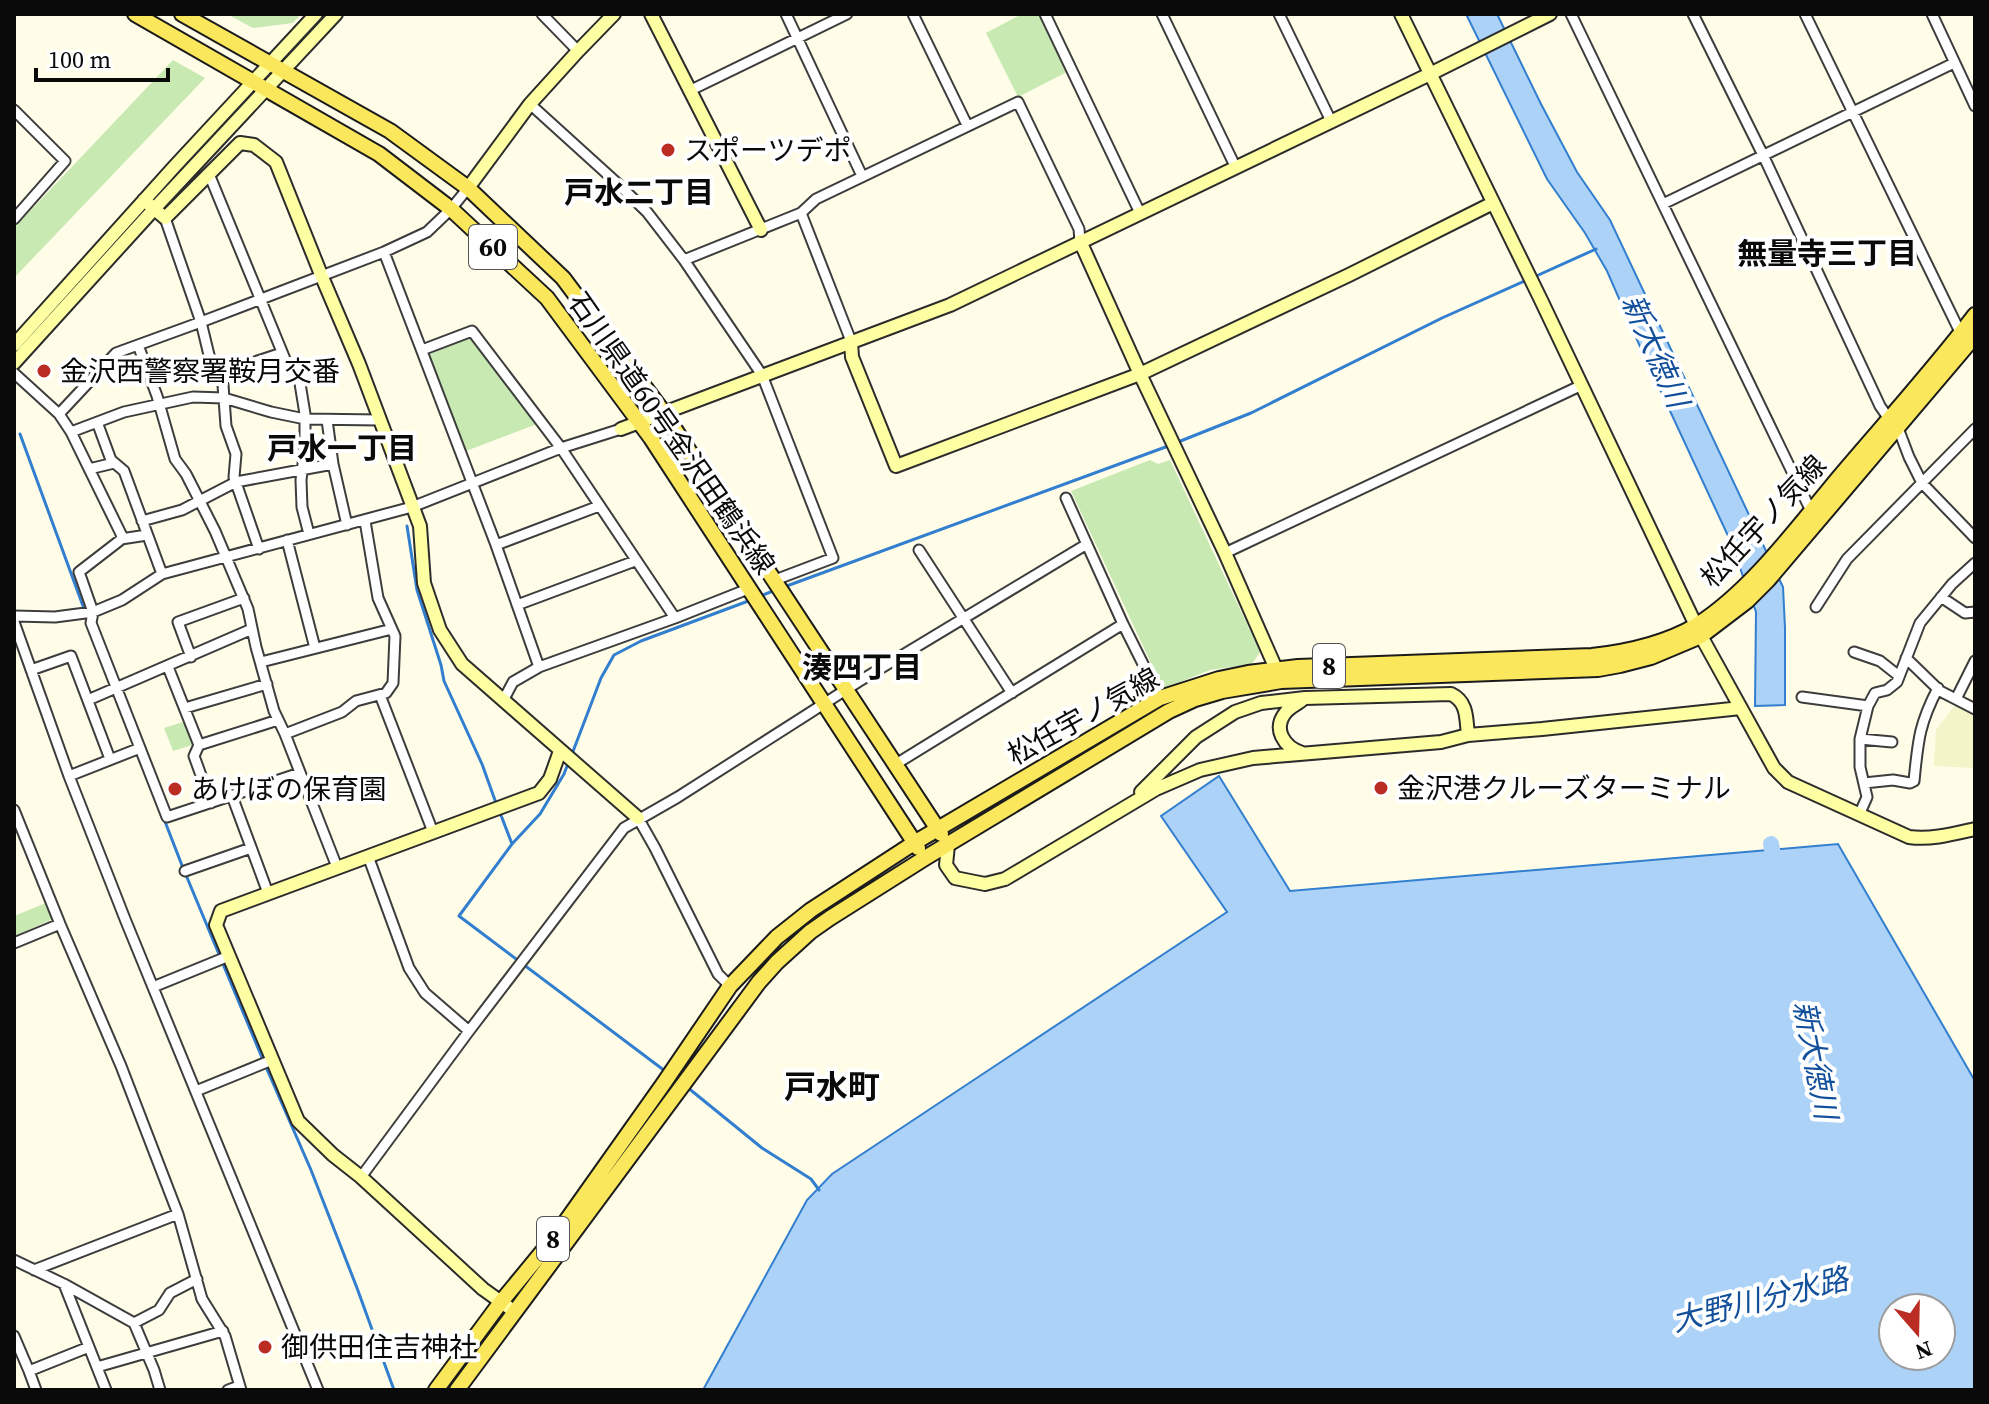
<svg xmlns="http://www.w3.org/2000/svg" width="1989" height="1404" font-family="'Source Serif 4','Noto Sans JP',serif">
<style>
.farmland{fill:#f3f4c8}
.green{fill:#c8e9b2}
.water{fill:#acd2f7;stroke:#327ecf;stroke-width:2;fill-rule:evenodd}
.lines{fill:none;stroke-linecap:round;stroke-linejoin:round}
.stream{stroke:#327ecf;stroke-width:3}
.river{stroke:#acd2f7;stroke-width:16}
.street-casing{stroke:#3d3d3d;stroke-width:13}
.secondary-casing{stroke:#2c2c2c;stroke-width:16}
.primary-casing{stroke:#1b1b1b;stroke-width:18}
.street{stroke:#fff;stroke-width:9}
.secondary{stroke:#feffa3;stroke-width:12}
.primary{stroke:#fbe75c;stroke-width:14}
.poi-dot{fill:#bb2c22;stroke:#fff;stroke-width:3}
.labels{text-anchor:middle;stroke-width:8;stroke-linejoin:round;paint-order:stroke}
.shield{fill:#fff;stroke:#545454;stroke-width:2}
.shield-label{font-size:26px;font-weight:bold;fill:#0a0a0a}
.poi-label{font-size:28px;fill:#0a0a0a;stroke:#fff;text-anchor:start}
.street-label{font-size:28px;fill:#0a0a0a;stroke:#fff}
.neighbourhood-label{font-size:30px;font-weight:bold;fill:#0a0a0a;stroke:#fff}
.water-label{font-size:30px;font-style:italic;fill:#13509c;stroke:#fff}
.quarter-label{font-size:32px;font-weight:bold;fill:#0a0a0a;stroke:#fff}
</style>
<rect width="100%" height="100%" fill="#fffde8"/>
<path class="farmland" d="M 1958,701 L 1975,711 L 1975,768 L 1934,766 L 1936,730 Z"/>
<path class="green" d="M 227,14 L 301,14 L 293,23 L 253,28 Z
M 1022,14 L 1038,14 L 1067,72 L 1018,97 L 986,33 Z
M 173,60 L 205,78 L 14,278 L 14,228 Z
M 469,338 L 474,340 L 537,424 L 466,451 L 428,355 Z
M 1150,460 L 1158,464 L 1170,460 L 1260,652 L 1252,664 L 1210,670 L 1163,689 L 1071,491 Z
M 186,721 L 196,744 L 173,751 L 164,728 Z
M 46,903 L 53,919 L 14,936 L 14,916 Z"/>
<path class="water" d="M 1466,14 L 1497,14 L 1541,104 L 1577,172 L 1610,220 L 1783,587 L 1785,628 L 1785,705 L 1755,706 L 1756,612 L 1729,538 L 1638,342 L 1607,271 L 1585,233 L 1547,179 Z
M 1219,776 L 1290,891 L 1838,844 L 1975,1081 L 1975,1390 L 703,1390 L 807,1200 L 832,1174 L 1227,912 L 1161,816 ZM 1893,1308 L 1941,1308 L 1941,1356 L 1893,1356 Z"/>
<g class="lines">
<path class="stream" d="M 1534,277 L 1596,249
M 20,434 L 83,606
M 1178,442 L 1251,413 L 1442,318 L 1527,280
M 407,526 L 417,590 L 441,665 L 444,681 L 482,764 L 496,803
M 784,587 L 1171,445
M 758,597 L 773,591
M 572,754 L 601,678 L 614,655 L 641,641 L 751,600
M 569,761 L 564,774 L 540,814 L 512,844 L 459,916 L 665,1071
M 499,810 L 512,844
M 164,819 L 183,868
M 186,875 L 263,1060
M 266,1067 L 311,1170 L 357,1288 L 394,1390
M 687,1087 L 762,1148 L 811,1179 L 819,1190
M 196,1293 L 197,1300 L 210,1321"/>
<path class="river" d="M 1771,844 L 1776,871"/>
<g class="street-casing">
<path id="street" d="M 542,14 L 578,51
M 786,14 L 862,176
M 913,14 L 967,125
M 1045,14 L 1140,213
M 1162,14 L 1235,166
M 1279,14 L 1331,121
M 1571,14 L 1811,511
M 1693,14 L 1763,155 L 1880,406 L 1889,419 L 1898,428 L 1909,457 L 1922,483 L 1975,538
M 1805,14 L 1961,334
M 1932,14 L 1975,106
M 689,91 L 847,14
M 530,104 L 616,182 L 647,212 L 684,260 L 762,375 L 833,558 L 775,580
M 14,110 L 65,161 L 14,219
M 209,174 L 287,364 L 297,365 L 305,414 L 305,448 L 301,480 L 302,507 L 309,534
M 1663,204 L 1954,63
M 801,213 L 851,341
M 384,252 L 496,545 L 539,667
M 684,260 L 801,213 L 816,199 L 1018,102 L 1079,229 L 1080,241
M 138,345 L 157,396 L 175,459 L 186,474 L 215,531 L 248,609 L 256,647 L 274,711 L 285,734 L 337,867
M 422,350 L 472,331 L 561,448 L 675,618 L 539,667 L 513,682 L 504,699
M 14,373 L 59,414 L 71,432 L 123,538 L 79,572 L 93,612 L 91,623 L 167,817 L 300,773
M 218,374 L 282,353
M 59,414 L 116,353 L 201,322 L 165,218
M 327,420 L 333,464 L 347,525
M 97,422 L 111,460 L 124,471 L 162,574
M 71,432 L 124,412 L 193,397 L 224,398 L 271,412 L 305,419 L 380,420
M 89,469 L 114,463
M 1066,498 L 1123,624 L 1160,698
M 142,521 L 182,510 L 236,482 L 333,464
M 121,539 L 147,535
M 287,540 L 315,648
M 496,545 L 599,506
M 259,549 L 234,477 L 236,454 L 226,426 L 223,385 L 209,355 L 201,322 L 384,252 L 427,232 L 451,209 L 468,188
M 919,550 L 1012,693
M 1225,553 L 1582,385
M 1941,597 L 1965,613 L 1975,612
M 517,605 L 635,561
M 1816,607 L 1847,559 L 1975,429
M 14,616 L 55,617 L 93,612 L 122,600 L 162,574 L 412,507 L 561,448 L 621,429
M 675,618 L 748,589
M 14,622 L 69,776 L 125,919 L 318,1390
M 1854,652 L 1880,661 L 1899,676
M 191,657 L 178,622 L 244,598
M 1906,658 L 1940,691 L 1975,709
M 261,662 L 392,629
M 168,667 L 199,745 L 194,756 L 211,803
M 31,670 L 71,656 L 110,759
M 380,695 L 433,832
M 1802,697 L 1868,706
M 1956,699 L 1975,661
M 88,700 L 252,629
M 185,708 L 267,684
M 285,734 L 342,712 L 356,701 L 386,693 L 393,683 L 395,636 L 378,598 L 365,521
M 1860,739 L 1892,742
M 199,745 L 278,720
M 896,764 L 1123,624
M 69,776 L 140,748
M 1864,783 L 1893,780 L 1910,783 L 1914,781 C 1918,741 1919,724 1938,688
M 232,796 L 268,893
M 14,810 L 60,924 L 121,1066 L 178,1214 L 202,1299 L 225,1336 L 241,1390
M 1859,815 L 1867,797 L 1860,767 L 1860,739 L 1868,706 L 1875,693 L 1887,690 L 1897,682 L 1920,623 L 1952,584 L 1975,563
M 638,818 L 655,848 L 718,974 L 730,986
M 368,856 L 409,968 L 425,993 L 469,1031
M 185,871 L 251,848
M 14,943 L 60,924
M 153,987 L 229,956
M 196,1091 L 272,1060
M 361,1177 L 469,1031 L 624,828 L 678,797 L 858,682 L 1087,544
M 14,1260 L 64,1284 L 134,1323 L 154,1370 L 160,1390
M 34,1270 L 178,1214
M 64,1284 L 106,1390
M 134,1323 L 159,1310 L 170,1293 L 197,1279
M 14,1336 L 29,1371 L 89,1347
M 97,1367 L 223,1331
M 29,1371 L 36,1390
M 228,1390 L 239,1386"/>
</g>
<g class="secondary-casing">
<path id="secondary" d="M 651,14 L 761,230
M 1401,14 L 1540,298 L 1701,636 L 1774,768 L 1788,782 L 1909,837 C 1931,840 1953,834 1975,829
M 468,188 L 530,104 L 578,51 L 614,14
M 144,200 L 165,218 L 240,143 L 254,145 L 276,162 L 322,277 L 359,364 L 420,526 L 424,583 L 440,630 L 462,664 L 638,818
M 1080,241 L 1140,374 L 1225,553 L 1280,678
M 851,341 L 852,357 L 896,466 L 1140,374 L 1349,275 L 1493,203
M 14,345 L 174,167 L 316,14
M 14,363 L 154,209 L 336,14
M 621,429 L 950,305 L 1430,74 L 1550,14
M 1302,753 C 1284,747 1272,729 1286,712 C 1290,707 1297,704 1302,700
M 1141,792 L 1196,737 L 1235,712 L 1261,703 L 1305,698 L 1451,694 C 1468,702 1466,719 1468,735
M 948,845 L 946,865 L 955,878 L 985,884 L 1005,879 L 1156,789 L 1200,770 L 1253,758 L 1441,742 L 1468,735 L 1542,729 L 1741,708
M 515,1312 L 483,1289 L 361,1177 L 333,1155 L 298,1121 L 216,925 L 221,911 L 539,793 L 550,779 L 560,751"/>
</g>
<g class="primary-casing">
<path id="primary" d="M 135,14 L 379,154 L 451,209 L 547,298 L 651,438 L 918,848
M 182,14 L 390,131 L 468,188 L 563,278 L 664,413 L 941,834
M 436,1390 L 501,1302 L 557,1234 L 664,1083 L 730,986 L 777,937 L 811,910 L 914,843 L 1160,698 L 1219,679 L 1248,673 L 1298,667 L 1592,656 C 1628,652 1665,644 1697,625 C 1752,590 1799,525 1841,475 C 1886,422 1933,370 1975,315
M 457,1390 L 759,982 L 777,962 L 810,932 L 830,918 L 925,858 L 1169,711 L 1195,699 L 1222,691 L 1281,681 L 1598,669 L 1620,665 L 1651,657 L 1701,636 L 1747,601 L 1768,580 L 1975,336"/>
</g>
<use href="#street" class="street"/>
<use href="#secondary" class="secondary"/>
<use href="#primary" class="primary"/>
</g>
<g class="poi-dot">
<circle cx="668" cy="150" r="8"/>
<circle cx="44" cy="371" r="8"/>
<circle cx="1381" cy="788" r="8"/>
<circle cx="175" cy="789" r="8"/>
<circle cx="265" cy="1347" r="8"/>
</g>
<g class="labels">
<g class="shield">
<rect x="469" y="225" width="48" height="44" rx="6"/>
<rect x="1313" y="644" width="32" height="44" rx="6"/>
<rect x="537" y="1217" width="32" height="44" rx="6"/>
</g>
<g class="shield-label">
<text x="493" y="256">60</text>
<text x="1329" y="675">8</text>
<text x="553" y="1248">8</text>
</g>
<g class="poi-label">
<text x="684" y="160">スポーツデポ</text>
<text x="60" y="381">金沢西警察署鞍月交番</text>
<text x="1397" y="798">金沢港クルーズターミナル</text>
<text x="191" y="799">あけぼの保育園</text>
<text x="281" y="1357">御供田住吉神社</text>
</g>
<g class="street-label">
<text transform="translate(672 433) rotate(55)" y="10">石川県道60号金沢田鶴浜線</text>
<text transform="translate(1763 521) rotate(-47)" y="10">松任宇ノ気線</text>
<text transform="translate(1083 716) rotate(-29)" y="10">松任宇ノ気線</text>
</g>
<g class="neighbourhood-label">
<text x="639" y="203">戸水二丁目</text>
<text x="1827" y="264">無量寺三丁目</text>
<text x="342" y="459">戸水一丁目</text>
<text x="862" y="678">湊四丁目</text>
</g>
<g class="water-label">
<text transform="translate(1655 351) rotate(66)" y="10">新大徳川</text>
<text transform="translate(1815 1060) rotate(79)" y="10">新大徳川</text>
<text transform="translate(1760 1300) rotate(-14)" y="10">大野川分水路</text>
</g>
<g class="quarter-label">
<text x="832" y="1098">戸水町</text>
</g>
</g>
<rect width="1989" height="1404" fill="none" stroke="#0a0a0a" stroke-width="32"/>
<g transform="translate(1917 1332) rotate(160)"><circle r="38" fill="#ffffff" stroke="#9d9d9d" stroke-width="2"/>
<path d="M0-6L14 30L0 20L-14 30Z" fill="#bb2c22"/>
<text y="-12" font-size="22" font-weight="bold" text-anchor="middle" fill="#0a0a0a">N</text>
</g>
<path d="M36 68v12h132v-12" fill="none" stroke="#0a0a0a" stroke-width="4"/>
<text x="48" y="68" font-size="24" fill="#0a0a0a" stroke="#ffffff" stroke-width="6" paint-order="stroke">100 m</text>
</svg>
